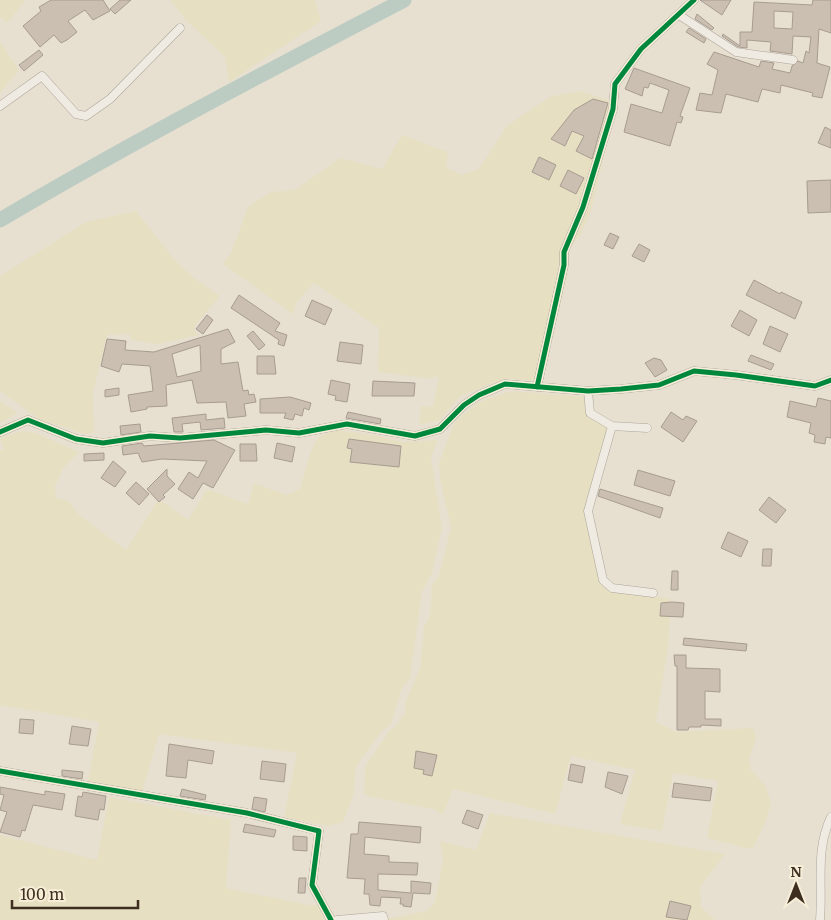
<svg xmlns="http://www.w3.org/2000/svg" width="831" height="920" font-family="Merriweather,serif">
<style>
.farmland{fill:#e6dfc2}
.lines{fill:none;stroke-linecap:round;stroke-linejoin:round}
.river{stroke:#bcccc2;stroke-width:15}
.building{fill:#cbbfb2;stroke:#a89c90;fill-rule:evenodd}
.street-casing{stroke:#ada599;stroke-width:9}
.street{stroke:#efebe3;stroke-width:8}
.cycleway-casing{stroke:#f7eed8;stroke-width:8}
.cycleway{stroke:#00873e;stroke-width:5}
</style>
<rect width="100%" height="100%" fill="#e7e0d1"/>
<path class="farmland" d="M 0,0 L 26,0 L 7,23 L 0,17 Z
M 170,0 L 315,0 L 321,21 L 229,82 L 225,57 L 185,19 Z
M 0,41 L 19,70 L 0,93 Z
M 581,91 L 617,103 L 591,211 L 581,234 L 566,253 L 568,274 L 542,381 L 506,379 L 495,382 L 459,397 L 440,420 L 419,425 L 421,406 L 433,407 L 439,377 L 425,378 L 378,372 L 379,328 L 314,283 L 296,303 L 293,314 L 223,264 L 231,253 L 248,207 L 271,192 L 295,190 L 340,158 L 382,169 L 402,135 L 448,152 L 446,168 L 462,175 L 479,169 L 507,126 L 527,112 L 552,96 Z
M 136,211 L 174,259 L 194,278 L 220,296 L 196,324 L 194,330 L 199,335 L 158,344 L 131,340 L 130,335 L 126,334 L 107,335 L 93,392 L 94,433 L 85,434 L 39,419 L 0,391 L 0,276 L 86,222 Z
M 511,391 L 591,397 L 590,413 L 615,427 L 589,509 L 606,586 L 671,599 L 668,647 L 656,722 L 677,732 L 753,728 L 756,738 L 749,760 L 751,770 L 765,785 L 771,803 L 764,826 L 753,848 L 746,848 L 707,838 L 718,781 L 673,773 L 662,831 L 620,824 L 635,770 L 571,756 L 555,814 L 453,789 L 443,815 L 433,809 L 368,796 L 364,793 L 365,767 L 390,730 L 394,728 L 404,715 L 406,701 L 420,668 L 424,627 L 430,616 L 432,584 L 439,576 L 451,527 L 440,479 L 439,463 L 452,428 L 456,421 L 477,403 Z
M 0,401 L 18,413 L 0,423 Z
M 336,430 L 374,435 L 401,442 L 438,440 L 431,457 L 442,528 L 432,573 L 422,592 L 410,678 L 402,688 L 391,724 L 381,732 L 356,766 L 353,796 L 343,822 L 327,826 L 284,817 L 297,753 L 159,734 L 142,792 L 88,781 L 99,722 L 0,705 L 0,451 L 4,449 L 0,437 L 24,431 L 36,433 L 79,452 L 62,470 L 55,486 L 56,498 L 68,501 L 79,515 L 126,550 L 156,503 L 163,502 L 188,520 L 207,489 L 248,504 L 254,483 L 287,495 L 300,489 L 310,454 L 318,437 Z
M 109,797 L 231,820 L 226,888 L 308,905 L 322,905 L 324,920 L 0,920 L 0,835 L 97,860 Z
M 490,813 L 725,854 L 700,887 L 701,907 L 715,920 L 381,920 L 427,911 L 435,902 L 443,859 L 440,841 L 476,850 Z"/>
<g class="lines">
<path class="river" d="M 0,220 C 132,142 268,71 404,0"/>
</g>
<path class="building" d="M 51,0 L 103,0 L 110,11 L 93,20 L 85,10 L 68,21 L 77,32 L 67,40 L 61,43 L 54,35 L 40,47 L 23,26 L 41,11 L 39,7 Z
M 120,0 L 131,0 L 115,14 L 110,9 Z
M 700,0 L 731,0 L 722,15 Z
M 813,0 L 831,0 L 831,33 L 819,29 L 817,63 L 830,67 L 822,98 L 812,96 L 813,93 L 781,85 L 780,93 L 762,89 L 758,102 L 726,94 L 721,113 L 696,110 L 700,93 L 712,95 L 718,70 L 707,64 L 714,52 L 759,67 L 761,61 L 774,63 L 772,69 L 790,73 L 792,66 L 798,61 L 803,63 L 806,51 L 809,53 L 811,37 L 793,36 L 792,54 L 770,51 L 771,42 L 747,40 L 747,48 L 738,47 L 722,36 L 723,34 L 740,46 L 740,32 L 752,32 L 754,2 L 812,5 ZM 774,11 L 793,12 L 792,29 L 774,28 Z
M 697,14 L 714,28 L 712,30 L 695,19 Z
M 689,28 L 706,39 L 704,43 L 686,32 Z
M 39,50 L 43,55 L 24,71 L 19,65 Z
M 634,68 L 690,88 L 680,116 L 683,117 L 681,123 L 677,122 L 670,146 L 624,132 L 631,104 L 662,113 L 669,90 L 650,83 L 648,88 L 644,87 L 642,96 L 625,89 Z
M 593,99 L 608,103 L 592,159 L 576,151 L 584,136 L 572,131 L 565,146 L 551,139 L 574,110 Z
M 825,127 L 831,130 L 831,148 L 818,143 Z
M 539,157 L 556,165 L 549,180 L 532,172 Z
M 568,170 L 584,178 L 576,194 L 560,186 Z
M 831,180 L 831,212 L 808,213 L 807,181 Z
M 610,233 L 619,237 L 613,249 L 604,245 Z
M 639,244 L 650,250 L 644,262 L 632,256 Z
M 754,280 L 780,294 L 781,292 L 802,302 L 795,319 L 746,295 Z
M 239,295 L 280,323 L 275,331 L 287,335 L 284,346 L 278,344 L 279,340 L 231,308 Z
M 312,300 L 332,309 L 325,325 L 305,316 Z
M 740,310 L 757,320 L 749,336 L 731,326 Z
M 207,315 L 213,320 L 203,334 L 196,329 Z
M 770,326 L 788,334 L 780,352 L 763,344 Z
M 228,329 L 235,342 L 221,349 L 221,364 L 238,362 L 243,391 L 248,390 L 249,395 L 254,394 L 256,402 L 244,404 L 246,416 L 228,418 L 226,402 L 197,403 L 192,380 L 166,385 L 167,406 L 147,407 L 147,409 L 131,412 L 128,395 L 153,391 L 150,366 L 122,364 L 119,372 L 101,366 L 107,339 L 126,341 L 125,350 L 154,352 ZM 200,345 L 201,371 L 177,377 L 172,354 Z
M 253,331 L 265,345 L 259,350 L 247,336 Z
M 340,342 L 363,345 L 361,364 L 337,361 Z
M 751,355 L 774,364 L 771,370 L 748,361 Z
M 257,356 L 274,356 L 276,374 L 257,374 Z
M 654,358 L 661,360 L 667,370 L 655,377 L 645,363 Z
M 331,380 L 350,384 L 347,402 L 335,400 L 336,396 L 328,394 Z
M 373,381 L 415,383 L 414,396 L 372,396 Z
M 119,388 L 119,395 L 105,397 L 105,390 Z
M 290,397 L 311,403 L 309,410 L 304,408 L 302,416 L 295,414 L 293,420 L 284,418 L 286,413 L 260,413 L 260,399 Z
M 818,398 L 831,401 L 831,438 L 826,437 L 825,444 L 814,442 L 815,435 L 809,433 L 811,423 L 787,417 L 790,401 L 816,407 Z
M 348,412 L 381,419 L 380,424 L 346,418 Z
M 671,412 L 683,420 L 686,416 L 697,421 L 683,442 L 661,427 Z
M 206,414 L 206,420 L 224,418 L 225,428 L 201,430 L 200,422 L 182,424 L 183,432 L 174,432 L 172,418 Z
M 140,424 L 141,432 L 121,435 L 120,426 Z
M 349,439 L 401,446 L 399,467 L 350,462 L 352,449 L 347,448 Z
M 214,440 L 235,450 L 213,488 L 203,483 L 193,499 L 178,489 L 189,472 L 198,478 L 207,461 L 162,459 L 142,462 L 138,453 L 123,455 L 122,446 L 142,443 L 144,446 Z
M 277,443 L 295,447 L 292,462 L 274,458 Z
M 240,444 L 256,444 L 257,461 L 240,461 Z
M 104,453 L 104,460 L 84,461 L 84,454 Z
M 113,461 L 126,472 L 115,487 L 101,478 Z
M 167,469 L 167,476 L 175,484 L 163,495 L 165,497 L 159,502 L 147,489 Z
M 638,470 L 675,481 L 670,496 L 634,485 Z
M 136,482 L 149,494 L 139,505 L 126,493 Z
M 600,489 L 663,508 L 660,518 L 598,496 Z
M 769,497 L 786,510 L 776,523 L 759,510 Z
M 728,532 L 748,541 L 741,557 L 721,548 Z
M 763,549 L 772,549 L 771,566 L 762,566 Z
M 672,571 L 678,571 L 678,590 L 671,590 Z
M 672,602 L 684,603 L 683,617 L 660,616 L 661,603 Z
M 684,638 L 747,644 L 746,651 L 683,645 Z
M 674,655 L 686,655 L 686,668 L 720,669 L 720,692 L 705,691 L 705,719 L 721,719 L 721,726 L 701,725 L 701,727 L 689,727 L 688,730 L 677,730 L 677,666 L 675,666 Z
M 20,719 L 34,720 L 33,734 L 19,733 Z
M 72,726 L 91,729 L 88,746 L 69,744 Z
M 169,744 L 214,751 L 212,764 L 188,760 L 186,778 L 166,776 Z
M 416,751 L 437,755 L 432,776 L 423,774 L 424,770 L 414,768 Z
M 262,761 L 286,764 L 284,782 L 260,779 Z
M 571,764 L 585,767 L 582,783 L 568,780 Z
M 62,770 L 83,772 L 82,779 L 62,776 Z
M 608,772 L 628,776 L 622,794 L 605,787 Z
M 674,783 L 712,788 L 710,801 L 672,797 Z
M 0,787 L 45,795 L 45,791 L 65,794 L 62,810 L 33,805 L 25,831 L 22,830 L 20,837 L 0,832 L 7,812 L 0,810 L 4,795 L 0,794 Z
M 182,789 L 206,795 L 205,800 L 180,796 Z
M 83,792 L 106,796 L 104,810 L 100,809 L 98,820 L 75,816 L 78,796 L 82,797 Z
M 254,797 L 267,799 L 265,812 L 252,809 Z
M 467,810 L 483,815 L 478,829 L 462,823 Z
M 359,822 L 421,827 L 420,843 L 365,837 L 364,854 L 389,856 L 389,862 L 418,863 L 417,875 L 378,874 L 378,890 L 411,893 L 411,881 L 431,883 L 430,894 L 413,893 L 411,907 L 403,906 L 403,904 L 400,904 L 401,898 L 381,897 L 380,906 L 370,905 L 369,894 L 364,894 L 365,879 L 347,878 L 351,834 L 358,834 Z
M 245,824 L 276,830 L 274,837 L 243,832 Z
M 293,836 L 307,837 L 307,851 L 293,850 Z
M 299,878 L 306,878 L 305,893 L 298,893 Z
M 670,901 L 691,906 L 687,920 L 666,917 Z"/>
<g class="lines">
<g class="street-casing">
<path id="street" d="M 679,15 L 736,52 L 793,60
M 0,106 L 42,76 L 76,114 L 86,116 L 110,99 L 180,28
M 537,387 L 564,265 L 564,252 L 583,207 L 613,109 L 615,84 L 641,49 L 694,0
M 588,391 L 590,413 L 612,426 L 647,428
M 612,426 L 588,511 L 603,580 L 612,588 L 653,593
M 0,432 L 28,420 L 76,439 L 103,443 L 150,436 L 180,438 L 266,430 L 299,433 L 347,424 L 415,436 L 440,429 L 464,405 L 479,395 L 505,384 L 588,391 L 621,389 L 659,385 L 694,371 L 736,375 L 815,386 L 831,380
M 0,771 L 247,813 L 319,831 L 312,885 L 331,920
M 337,920 L 383,916 L 384,920
M 820,920 C 823,884 815,850 831,817"/>
</g>
<use href="#street" class="street"/>
<g class="cycleway-casing">
<path id="cycleway" d="M 537,387 L 564,265 L 564,252 L 583,207 L 613,109 L 615,84 L 641,49 L 694,0
M 0,432 L 28,420 L 76,439 L 103,443 L 150,436 L 180,438 L 266,430 L 299,433 L 347,424 L 415,436 L 440,429 L 464,405 L 479,395 L 505,384 L 588,391 L 621,389 L 659,385 L 694,371 L 736,375 L 815,386 L 831,380
M 0,771 L 247,813 L 319,831 L 312,885 L 331,920"/>
</g>
<use href="#cycleway" class="cycleway"/>
</g>
<g transform="translate(796 885)" stroke="#f7eed8" stroke-width="4" paint-order="stroke">
<path d="M0-4L9 19L0 12L-9 19Z" fill="#3d2e20"/>
<text y="-8" font-size="14" font-weight="bold" text-anchor="middle" fill="#3d2e20">N</text>
</g>
<path d="M12 900v8h126v-8" fill="none" stroke="#3d2e20" stroke-width="2.5"/>
<text x="20" y="900" font-size="15" fill="#3d2e20" stroke="#f7eed8" stroke-width="4" paint-order="stroke">100 m</text>
</svg>
